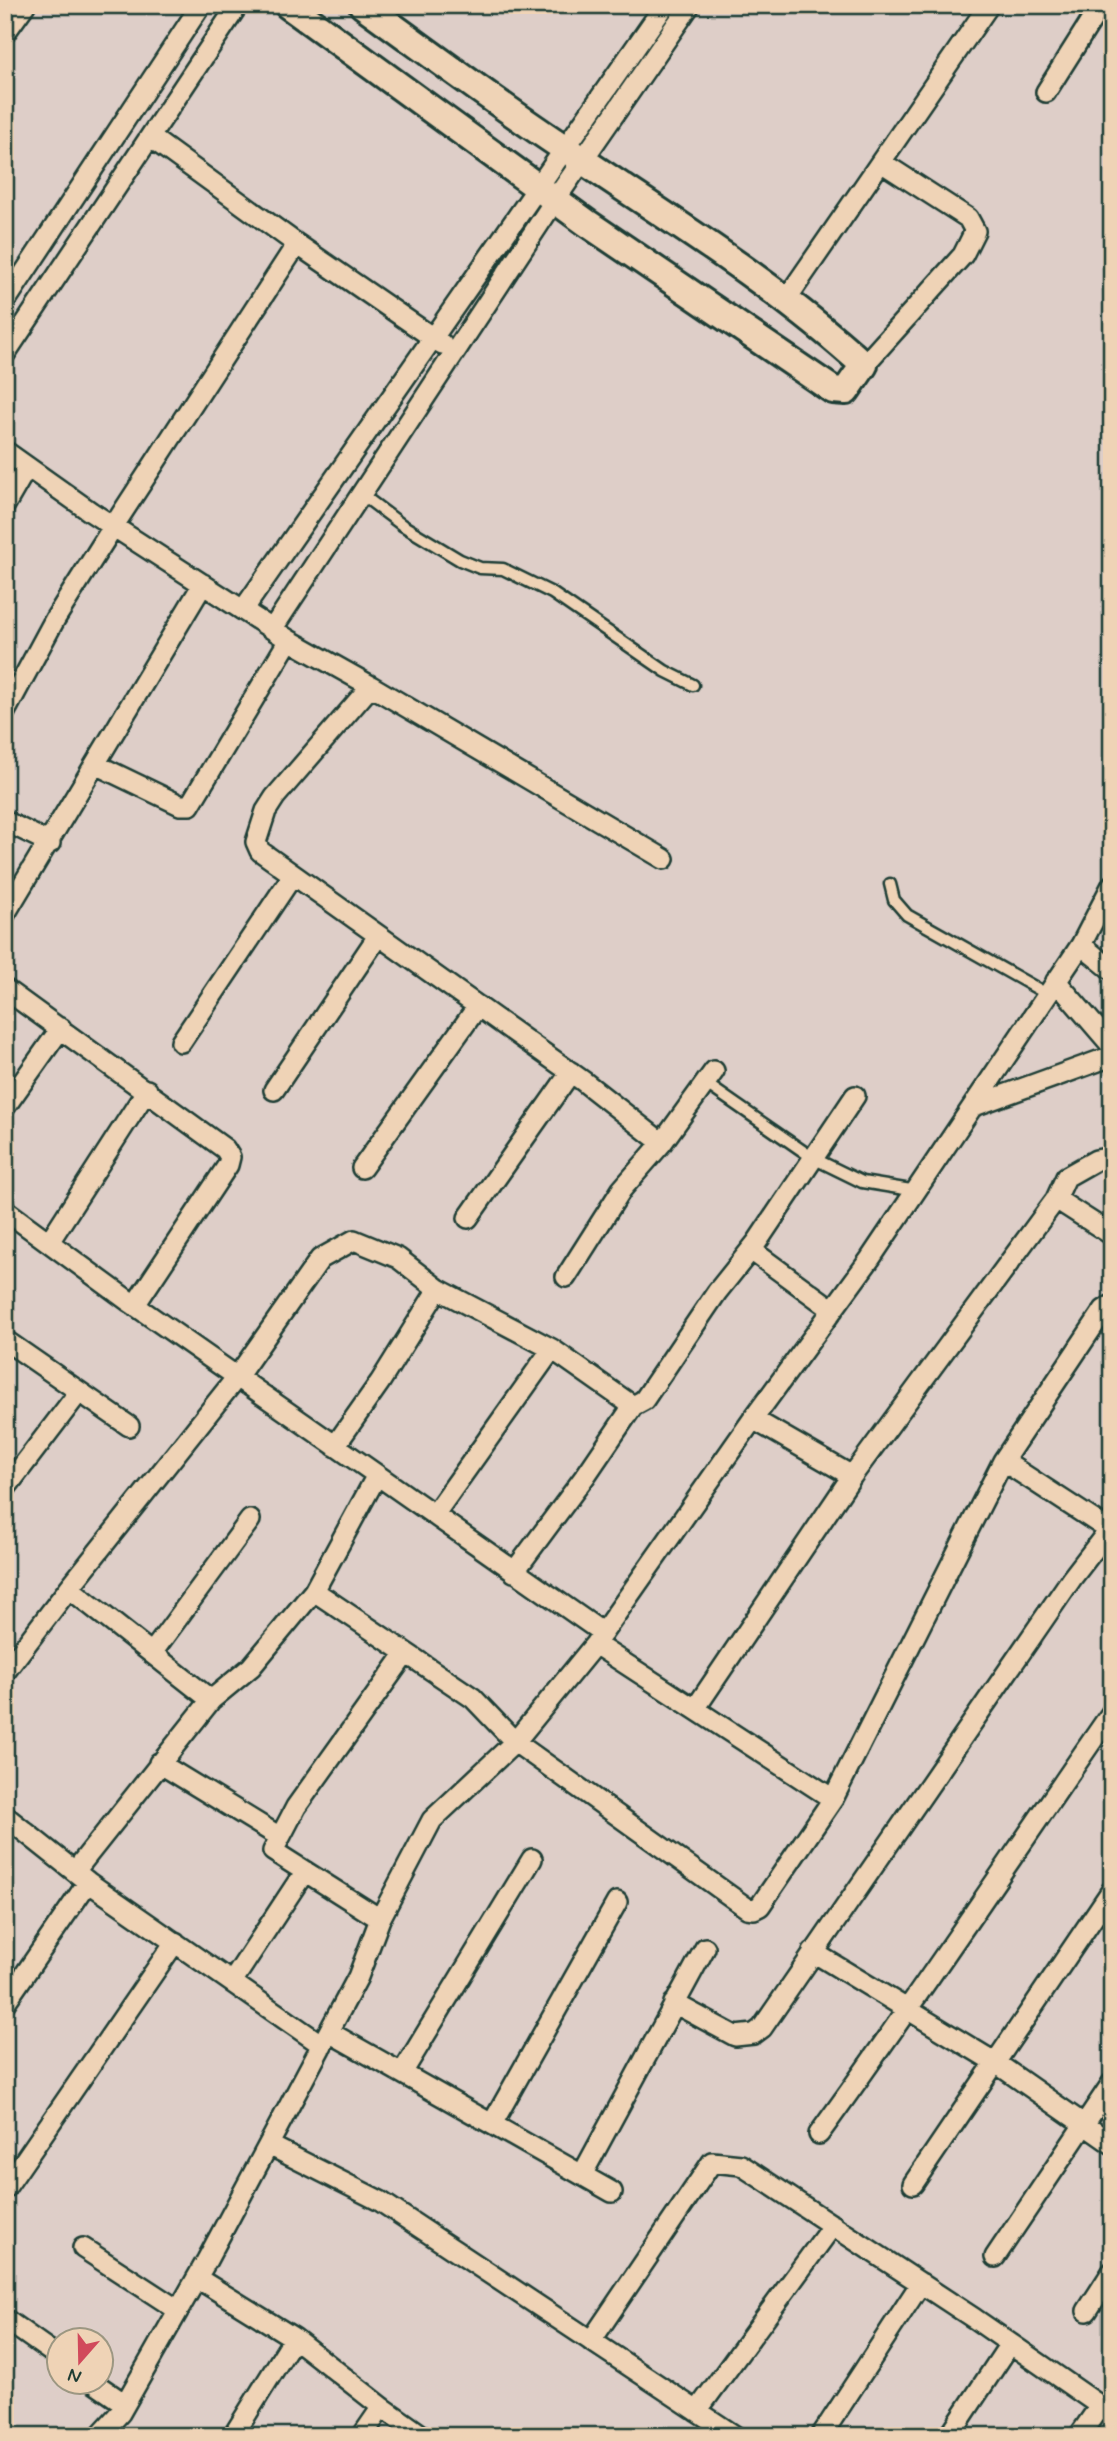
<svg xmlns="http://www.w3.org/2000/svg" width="1117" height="2441" font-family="Mynerve,sans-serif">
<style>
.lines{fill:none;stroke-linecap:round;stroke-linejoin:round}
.lane-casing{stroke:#1f3d34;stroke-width:15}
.street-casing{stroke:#1f3d34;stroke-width:24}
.secondary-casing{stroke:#1f3d34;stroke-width:32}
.lane{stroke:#efd3b6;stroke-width:10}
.street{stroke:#efd3b6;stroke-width:19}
.secondary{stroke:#efd3b6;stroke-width:26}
</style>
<rect width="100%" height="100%" fill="#decec8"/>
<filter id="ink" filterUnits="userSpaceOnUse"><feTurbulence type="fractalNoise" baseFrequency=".0143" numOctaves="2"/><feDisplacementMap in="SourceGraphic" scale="14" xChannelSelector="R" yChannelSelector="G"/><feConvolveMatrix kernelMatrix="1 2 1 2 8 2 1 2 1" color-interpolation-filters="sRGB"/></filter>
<g filter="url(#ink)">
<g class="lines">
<g class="lane-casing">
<path id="lane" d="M 361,494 L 402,525 L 460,560 L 480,568 L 503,569 L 552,593 L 665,671 L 693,685
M 890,884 L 894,900 L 907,915 L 1047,994
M 705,1083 L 813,1158 L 862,1182 L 917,1191"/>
</g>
<g class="street-casing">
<path id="street" d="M 5,33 L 25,5
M 1046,92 L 1101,5
M 150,137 L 297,244 L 442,344
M 785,301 L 989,5
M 5,302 L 201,5
M 5,354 L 238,5
M 864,365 L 963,255 L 975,231 L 968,218 L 881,162
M 5,451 L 91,512 L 289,640 L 371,686 L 664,859
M 5,505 L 27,467
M 243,610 L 665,5
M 273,628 L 555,200 L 690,5
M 371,686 L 275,797 L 266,811 L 256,842 L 260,851 L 583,1081 L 662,1143
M 5,712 L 55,619 L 113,527 L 297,244
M 97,765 L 180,805 L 190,805 L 289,640
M 5,821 L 50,843
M 5,914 L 203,584
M 1081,945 L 1112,885
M 1056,981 L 1112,1046
M 5,989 L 225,1149 L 230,1157 L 228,1165 L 135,1305
M 181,1042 L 293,875
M 274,1090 L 378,936
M 974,1106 L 1112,1056
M 5,1107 L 61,1028
M 362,1168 L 478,1006
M 1056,1199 L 1066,1177 L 1096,1160 L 1112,1157
M 5,1210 L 130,1302 L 603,1633
M 468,1218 L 571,1072
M 49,1242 L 147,1090
M 751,1250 L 833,1310
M 566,1277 L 622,1189 L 662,1143 L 714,1071
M 5,1340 L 129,1426
M 633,1406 L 644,1400 L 717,1292 L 757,1242 L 855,1096
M 753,1419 L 852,1476
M 1003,1461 L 1104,1310 L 1112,1305
M 377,1475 L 314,1591 L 473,1698 L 515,1742 L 747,1908 L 754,1909 L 760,1906 L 833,1799 L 1003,1461 L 1112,1532
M 5,1489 L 79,1392
M 434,1515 L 552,1349 L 438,1289
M 514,1572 L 586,1475 L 633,1406 L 552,1349
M 69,1588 L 237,1377 L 320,1259 L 354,1240 L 398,1258 L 438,1289 L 380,1382 L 335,1446
M 595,1644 L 833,1799
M 152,1653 L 250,1520
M 5,1672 L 69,1588 L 211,1700
M 695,1709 L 852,1476 L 1056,1199 L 1112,1235
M 159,1763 L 280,1837
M 5,1816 L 88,1882 L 322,2045
M 75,1871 L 211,1700 L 251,1667 L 314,1591
M 380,1919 L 273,1851 L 296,1807 L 406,1653
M 813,1952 L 996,2063 L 1112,2144
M 232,1982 L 305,1871
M 5,2003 L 88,1882
M 674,2003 L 735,2036 L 754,2034 L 762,2028 L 1072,1578 L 1109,1530
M 329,2032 L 612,2192
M 402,2073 L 532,1859
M 492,2124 L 617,1902
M 819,2134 C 920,1995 1014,1853 1112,1712
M 269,2145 L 380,2201 L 735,2436
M 582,2175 L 705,1948
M 913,2184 L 1112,1890
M 5,2189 L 175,1942
M 83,2248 L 178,2310
M 995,2257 L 1112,2083
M 197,2278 L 294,2338 L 382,2407 L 423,2436
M 1087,2311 L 1112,2272
M 5,2319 L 60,2358
M 591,2341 L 712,2162 L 741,2165 L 975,2319 L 1112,2414
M 93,2382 L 125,2404
M 697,2411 L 833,2225
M 99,2436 L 120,2413 L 207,2260 L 358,1977 L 380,1919 L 432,1820 L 515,1742 L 595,1644 L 753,1419 L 870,1259 L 1081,945 L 1112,970
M 233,2436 L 294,2338
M 362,2436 L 382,2407
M 821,2436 L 921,2283
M 949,2436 L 1010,2344
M 1079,2436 L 1100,2406"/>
</g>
<g class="secondary-casing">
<path id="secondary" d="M 288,5 L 587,223 L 833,390 L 846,391 L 864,365 C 774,283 668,218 567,150 C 497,104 431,54 363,5"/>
</g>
<use href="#lane" class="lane"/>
<use href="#street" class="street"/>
<use href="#secondary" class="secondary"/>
</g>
</g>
<rect width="1117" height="2441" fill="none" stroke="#efd3b6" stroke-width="28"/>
<rect x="14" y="14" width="1089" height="2413" fill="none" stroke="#1f3d34" stroke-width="2.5" filter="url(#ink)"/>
<g transform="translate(80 2361) rotate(200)"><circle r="33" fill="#efd3b6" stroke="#9c9782" stroke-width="2"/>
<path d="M0-5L12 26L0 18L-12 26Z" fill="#d1495b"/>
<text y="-10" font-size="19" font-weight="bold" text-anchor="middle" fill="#1f3d34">N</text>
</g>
</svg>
